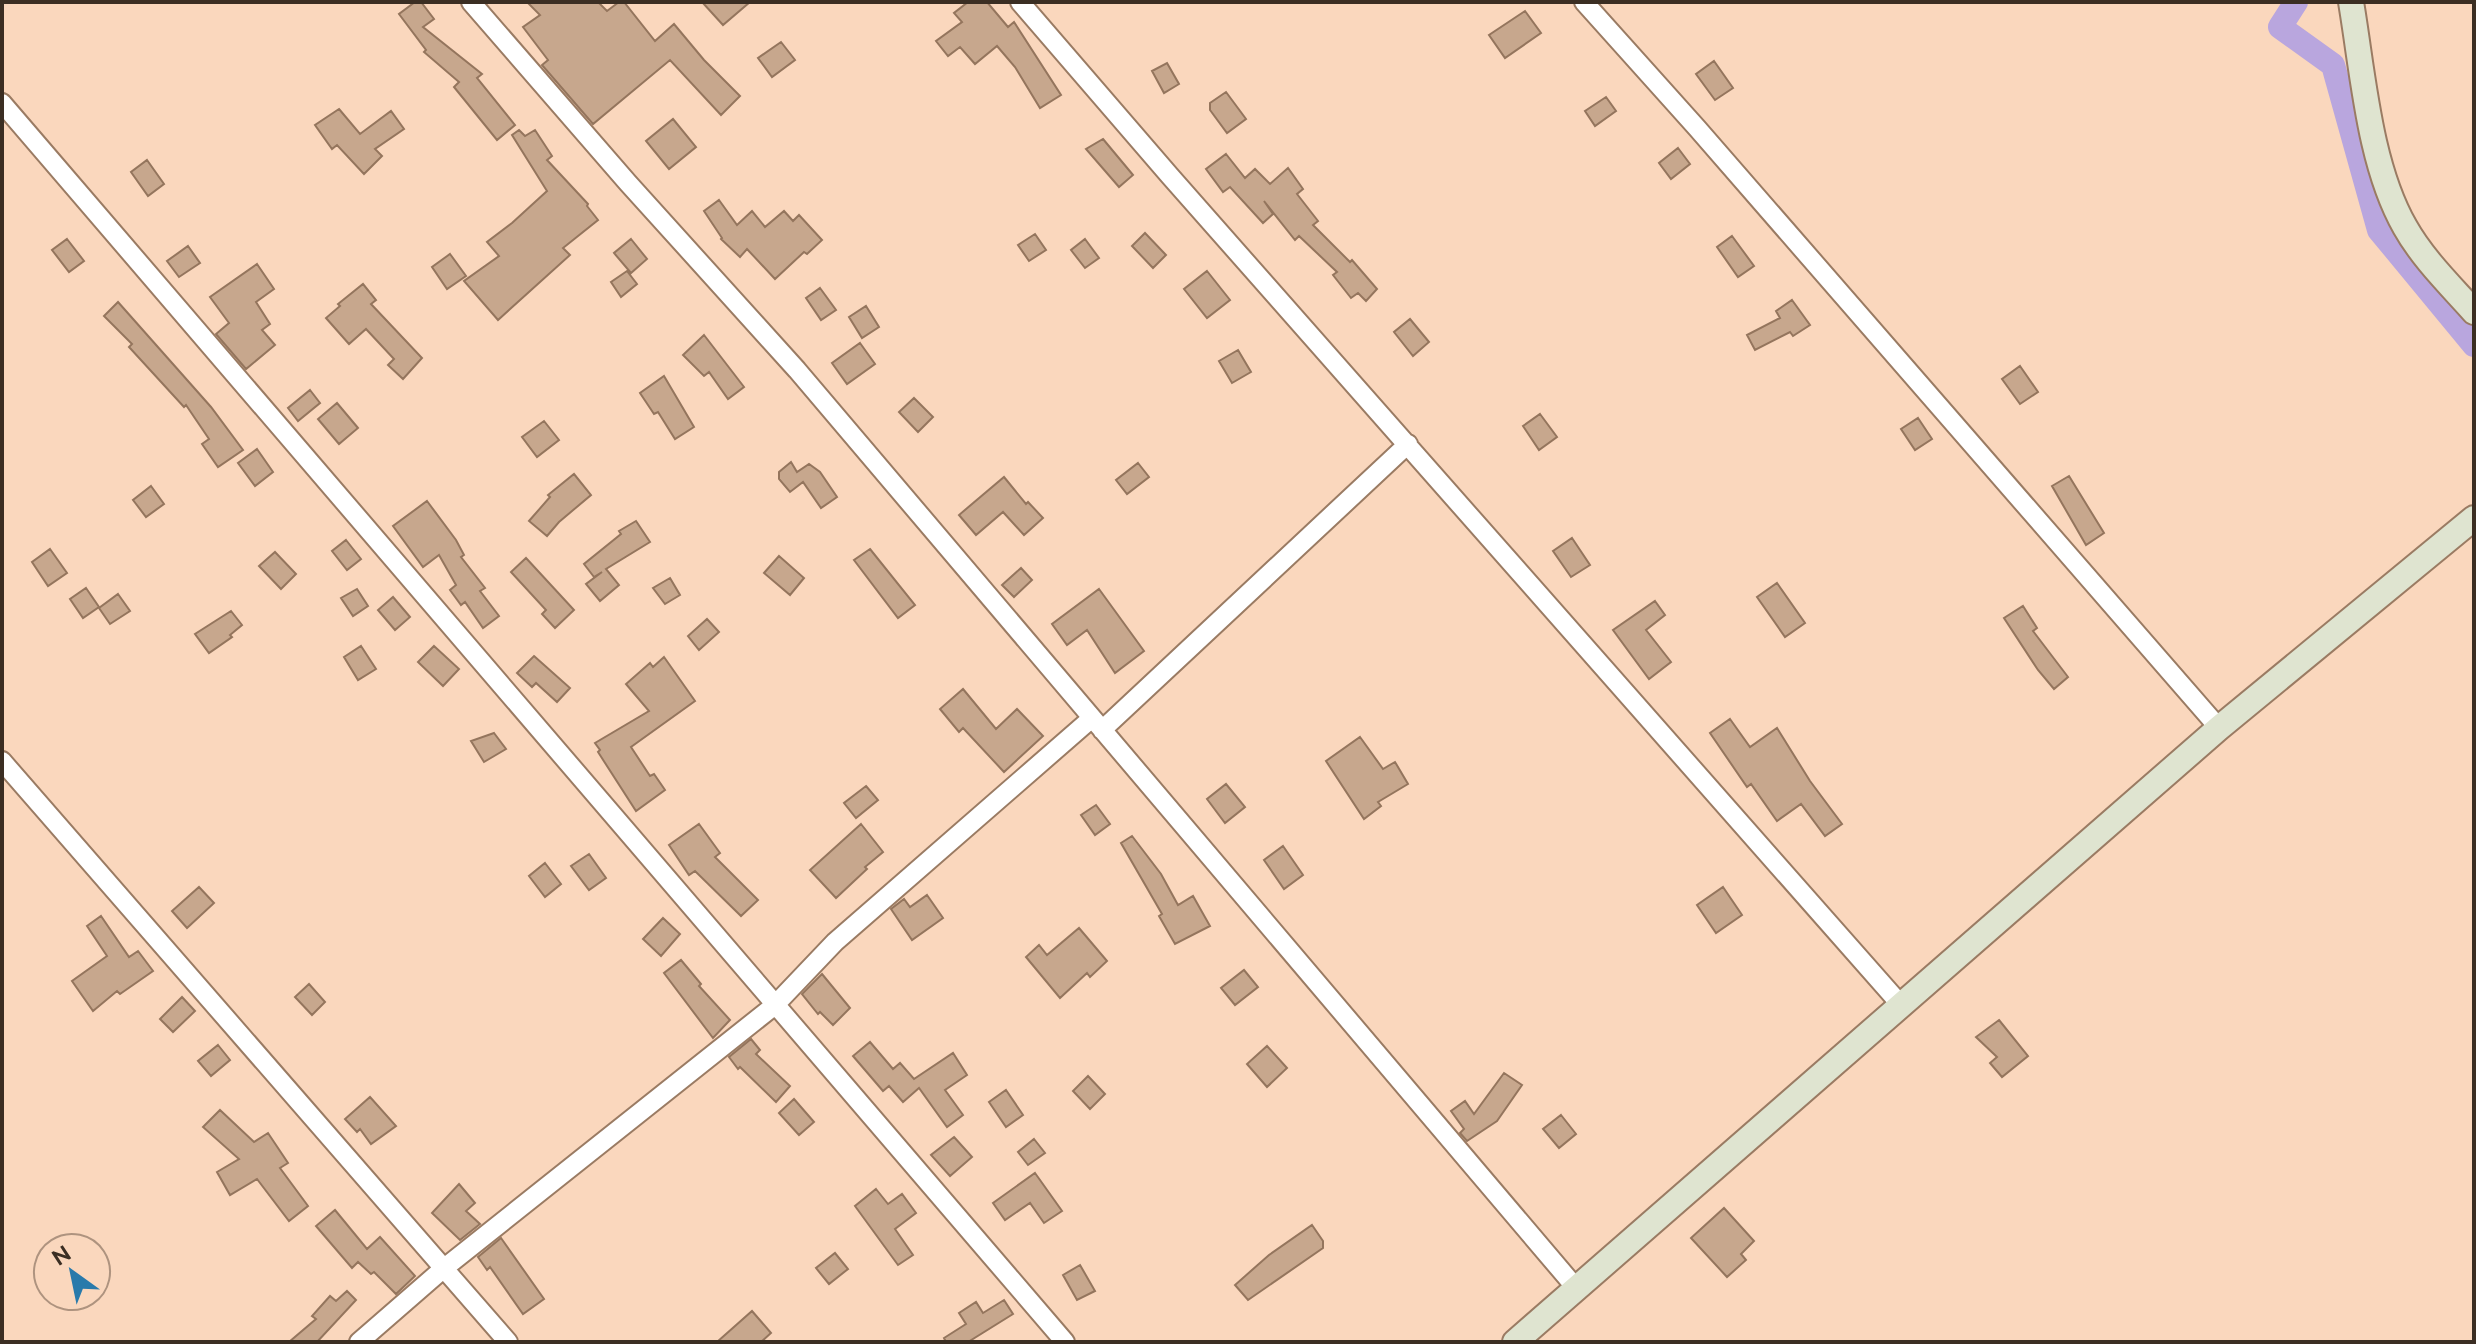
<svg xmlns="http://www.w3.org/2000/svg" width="2476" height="1344" font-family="Raleway,sans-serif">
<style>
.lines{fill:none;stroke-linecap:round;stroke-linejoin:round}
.canal{stroke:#b9a6de;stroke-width:24}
.building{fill:#c7a78d;stroke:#94755d;stroke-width:2}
.street-casing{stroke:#9a7b63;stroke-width:22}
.secondary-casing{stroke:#9a7b63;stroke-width:28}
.street{stroke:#fff;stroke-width:18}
.secondary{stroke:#dfe4d0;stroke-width:24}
</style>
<rect width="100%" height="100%" fill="#fad7bd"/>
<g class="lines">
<path class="canal" d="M 2296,2 L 2280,27 L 2333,65 L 2379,230 L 2474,345"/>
</g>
<path class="building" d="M 415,2 L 421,2 L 434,19 L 423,27 L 482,74 L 477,78 L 515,125 L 497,140 L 454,87 L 459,82 L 424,52 L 426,50 L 399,14 Z
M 527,2 L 598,2 L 607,11 L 619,2 L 624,2 L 655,41 L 674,24 L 704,60 L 740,96 L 721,115 L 670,60 L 593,124 L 542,65 L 548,60 L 523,27 L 540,15 Z
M 702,2 L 750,2 L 723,25 Z
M 968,2 L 987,2 L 1008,27 L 1014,22 L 1061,95 L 1040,108 L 1015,67 L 997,46 L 975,64 L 960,47 L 948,56 L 936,41 L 962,22 L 954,13 Z
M 1525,11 L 1541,33 L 1505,58 L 1489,35 Z
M 781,42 L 795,60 L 772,77 L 758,58 Z
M 1714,61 L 1733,88 L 1715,100 L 1696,74 Z
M 1167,63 L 1179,84 L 1164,93 L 1152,71 Z
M 1226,92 L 1246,119 L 1227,133 L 1210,110 L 1210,103 Z
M 1606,97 L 1616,111 L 1595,126 L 1585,111 Z
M 339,109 L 360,134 L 391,111 L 404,129 L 375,149 L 382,156 L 364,174 L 337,145 L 332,149 L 315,125 Z
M 673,119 L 696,147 L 669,169 L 646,141 Z
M 519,130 L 525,136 L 535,130 L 552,156 L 547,160 L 588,204 L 587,206 L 598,220 L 563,248 L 570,255 L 498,320 L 464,281 L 499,256 L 487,242 L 512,223 L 547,191 L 512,135 Z
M 1103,139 L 1133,175 L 1119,187 L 1086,149 Z
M 1678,148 L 1690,164 L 1671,179 L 1659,163 Z
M 1226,154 L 1245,178 L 1255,169 L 1270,184 L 1288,168 L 1303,189 L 1297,194 L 1318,221 L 1313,225 L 1350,262 L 1352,260 L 1377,289 L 1366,301 L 1358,293 L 1351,298 L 1333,275 L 1337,272 L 1299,236 L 1295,240 L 1264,201 L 1273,214 L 1263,223 L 1230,187 L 1223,192 L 1206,169 Z
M 147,160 L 164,184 L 148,196 L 131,172 Z
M 719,200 L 737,225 L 752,211 L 765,227 L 784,211 L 793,221 L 799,215 L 822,240 L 807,254 L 804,252 L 775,279 L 747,249 L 740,257 L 721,239 L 722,238 L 704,211 Z
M 1145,233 L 1166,255 L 1153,268 L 1132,246 Z
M 1035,234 L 1046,250 L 1029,261 L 1018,245 Z
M 1732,236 L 1754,266 L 1738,277 L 1717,247 Z
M 67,239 L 84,261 L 69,272 L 52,250 Z
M 631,239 L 647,259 L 631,273 L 614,253 Z
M 1085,239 L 1099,258 L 1085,268 L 1071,250 Z
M 188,246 L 200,263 L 179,277 L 167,261 Z
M 450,254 L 466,276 L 447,289 L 432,267 Z
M 257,264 L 274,289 L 256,302 L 270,324 L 262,330 L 275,345 L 246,369 L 216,334 L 229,323 L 210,297 Z
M 627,271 L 637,284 L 621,297 L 611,282 Z
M 1207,271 L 1230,300 L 1207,318 L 1184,289 Z
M 363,284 L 376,300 L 371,304 L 422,358 L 403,379 L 388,365 L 394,359 L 366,329 L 349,344 L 326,318 L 340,306 L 338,304 Z
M 820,288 L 836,310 L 821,320 L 806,298 Z
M 1792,300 L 1810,325 L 1793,336 L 1790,332 L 1755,350 L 1747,335 L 1780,318 L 1776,311 Z
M 118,302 L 211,407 L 243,450 L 218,467 L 202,444 L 209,439 L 186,405 L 184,407 L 129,347 L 132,344 L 104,316 Z
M 866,306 L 879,327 L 862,338 L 849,317 Z
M 1410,319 L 1429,342 L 1413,356 L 1394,332 Z
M 704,335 L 744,387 L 728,399 L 709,372 L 704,376 L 683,355 Z
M 860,343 L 875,364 L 847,384 L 832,363 Z
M 1238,350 L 1251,372 L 1232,383 L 1219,361 Z
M 2020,366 L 2038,392 L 2020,404 L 2002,379 Z
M 664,376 L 694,427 L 675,439 L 658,412 L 654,414 L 640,393 Z
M 310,390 L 320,403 L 298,421 L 288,408 Z
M 914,398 L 933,417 L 918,432 L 899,412 Z
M 337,403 L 358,428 L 339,444 L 318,419 Z
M 1540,414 L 1557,437 L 1539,450 L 1523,426 Z
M 1918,418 L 1932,439 L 1915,450 L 1901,429 Z
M 544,421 L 559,440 L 537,457 L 522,437 Z
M 257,449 L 273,472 L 255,486 L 238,463 Z
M 791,462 L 797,472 L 809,464 L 820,472 L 837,497 L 821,508 L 803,482 L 790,492 L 779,479 L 779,472 Z
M 1138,463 L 1149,477 L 1127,494 L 1116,480 Z
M 574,474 L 591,495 L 559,522 L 547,536 L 529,521 L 550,497 L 548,495 Z
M 2069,476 L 2104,533 L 2086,545 L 2052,486 Z
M 1004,477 L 1026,504 L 1028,502 L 1043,518 L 1024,535 L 1003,512 L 976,535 L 959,515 Z
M 151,486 L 164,504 L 146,517 L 133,500 Z
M 427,501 L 456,540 L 464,555 L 461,557 L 485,588 L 480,591 L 499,616 L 483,628 L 465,602 L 461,605 L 450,590 L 456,585 L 439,555 L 423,567 L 393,526 Z
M 636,521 L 650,542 L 606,569 L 619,585 L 600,601 L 586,584 L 602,572 L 594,577 L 584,564 L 621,534 L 619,531 Z
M 1572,538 L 1590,565 L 1571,577 L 1553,551 Z
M 346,540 L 361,559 L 347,570 L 332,551 Z
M 50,549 L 67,573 L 48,586 L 32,562 Z
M 870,549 L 915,605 L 898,618 L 854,560 Z
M 275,552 L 296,574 L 281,589 L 259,566 Z
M 779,556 L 804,578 L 790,595 L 764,573 Z
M 526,558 L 574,610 L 555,628 L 542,614 L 546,610 L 511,572 Z
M 1021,568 L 1032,580 L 1014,597 L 1002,585 Z
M 670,578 L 680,595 L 665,604 L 653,588 Z
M 1777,583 L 1805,623 L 1785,637 L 1757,597 Z
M 86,588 L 99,607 L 83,618 L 70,599 Z
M 357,589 L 368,606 L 353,616 L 341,598 Z
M 1099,589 L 1144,651 L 1115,673 L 1087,630 L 1067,645 L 1052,624 Z
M 118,594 L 130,611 L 110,624 L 99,608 Z
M 393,597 L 410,617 L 395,630 L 378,610 Z
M 1655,601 L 1665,615 L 1646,630 L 1671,662 L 1649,679 L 1613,630 Z
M 2023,606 L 2037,628 L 2033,631 L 2068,677 L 2054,689 L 2038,670 L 2004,618 Z
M 231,611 L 242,625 L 230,635 L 232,637 L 209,653 L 195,634 Z
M 707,619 L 719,632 L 699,650 L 688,636 Z
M 361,646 L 376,669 L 358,680 L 344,657 Z
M 434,646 L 459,669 L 443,686 L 418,662 Z
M 534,656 L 570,688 L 557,702 L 536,683 L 532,687 L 517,673 Z
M 664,657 L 695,701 L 631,747 L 650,776 L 654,774 L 665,790 L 636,811 L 598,752 L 600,750 L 595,743 L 649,711 L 626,684 L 650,663 L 653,667 Z
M 963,689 L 996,729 L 1017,709 L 1043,736 L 1004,772 L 963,728 L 959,732 L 940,709 Z
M 1730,719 L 1750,747 L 1777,728 L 1810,781 L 1842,824 L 1825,836 L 1801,804 L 1777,821 L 1751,784 L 1747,787 L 1710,733 Z
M 494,733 L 506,749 L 484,762 L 471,741 Z
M 1360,737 L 1383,769 L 1395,762 L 1408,784 L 1378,802 L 1381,806 L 1364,819 L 1326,761 Z
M 1226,784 L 1245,807 L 1225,823 L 1207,799 Z
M 866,786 L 878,800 L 856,818 L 844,803 Z
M 1096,805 L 1110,824 L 1095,835 L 1081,815 Z
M 699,824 L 720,853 L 715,857 L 758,900 L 741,916 L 695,871 L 689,875 L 669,845 Z
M 861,824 L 883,852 L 865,867 L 867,869 L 836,898 L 810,870 Z
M 1132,836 L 1161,874 L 1178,905 L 1193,896 L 1210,926 L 1175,944 L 1159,916 L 1162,914 L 1121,843 Z
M 1283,846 L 1303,875 L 1284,889 L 1264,860 Z
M 589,854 L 606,878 L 589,890 L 571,866 Z
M 545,863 L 561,884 L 545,897 L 529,876 Z
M 199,887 L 214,903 L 187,928 L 172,911 Z
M 1723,887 L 1742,915 L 1716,933 L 1697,905 Z
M 927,895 L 943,918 L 912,940 L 891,909 L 904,899 L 910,907 Z
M 101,916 L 129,957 L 138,951 L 153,971 L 120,994 L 117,991 L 93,1011 L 72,981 L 107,956 L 87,926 Z
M 663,918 L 680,934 L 661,956 L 643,939 Z
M 1079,928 L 1107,961 L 1090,977 L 1087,973 L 1060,998 L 1026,957 L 1039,945 L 1047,955 Z
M 681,960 L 701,984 L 699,986 L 730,1020 L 713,1038 L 664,973 Z
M 1244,970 L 1258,987 L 1235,1005 L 1221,988 Z
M 822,974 L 850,1008 L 833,1025 L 820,1012 L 818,1014 L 802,994 Z
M 309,984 L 325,1002 L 312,1015 L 295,997 Z
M 182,997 L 195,1011 L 173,1032 L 160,1019 Z
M 1999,1020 L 2028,1056 L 2002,1077 L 1990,1063 L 1997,1057 L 1976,1037 Z
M 751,1039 L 760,1050 L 756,1054 L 790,1086 L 776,1102 L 740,1067 L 738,1069 L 729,1057 Z
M 870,1042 L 893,1069 L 900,1063 L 914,1079 L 953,1053 L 967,1075 L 945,1090 L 963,1115 L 947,1127 L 919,1088 L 903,1102 L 889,1086 L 883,1091 L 853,1056 Z
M 218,1045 L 230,1060 L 211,1076 L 198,1061 Z
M 1267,1046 L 1287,1068 L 1267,1087 L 1247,1064 Z
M 1504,1073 L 1522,1085 L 1497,1121 L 1467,1141 L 1460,1133 L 1464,1129 L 1451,1111 L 1465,1101 L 1474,1114 Z
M 1088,1076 L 1105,1094 L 1090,1109 L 1073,1091 Z
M 1006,1090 L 1023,1115 L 1006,1127 L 989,1102 Z
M 370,1097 L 396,1126 L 371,1144 L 360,1129 L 357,1132 L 345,1119 Z
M 794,1099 L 814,1122 L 799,1135 L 779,1113 Z
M 220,1110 L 254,1142 L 268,1133 L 288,1163 L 280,1168 L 308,1206 L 289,1221 L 257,1179 L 230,1195 L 217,1172 L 239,1159 L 203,1127 Z
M 1561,1115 L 1576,1134 L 1559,1148 L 1543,1129 Z
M 954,1137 L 972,1157 L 950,1176 L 931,1155 Z
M 1034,1139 L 1045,1153 L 1028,1165 L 1018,1152 Z
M 1035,1173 L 1062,1211 L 1044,1223 L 1030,1203 L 1005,1220 L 993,1203 Z
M 459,1184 L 475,1203 L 466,1211 L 480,1224 L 460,1240 L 432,1213 Z
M 876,1189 L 888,1204 L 902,1194 L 916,1213 L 895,1229 L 913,1255 L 898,1265 L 855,1206 Z
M 1724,1208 L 1754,1241 L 1741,1254 L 1746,1260 L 1727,1277 L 1691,1238 Z
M 335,1210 L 367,1249 L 380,1237 L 415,1276 L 396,1294 L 374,1272 L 371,1274 L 358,1262 L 352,1268 L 316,1226 Z
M 1312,1225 L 1323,1241 L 1323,1248 L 1248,1300 L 1235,1285 L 1269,1255 Z
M 501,1238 L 544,1299 L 523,1314 L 490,1267 L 487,1270 L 478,1257 Z
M 835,1253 L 848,1269 L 829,1284 L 816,1268 Z
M 1080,1265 L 1095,1291 L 1077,1300 L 1063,1275 Z
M 347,1291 L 356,1300 L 317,1342 L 289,1342 L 316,1319 L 312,1316 L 330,1296 L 336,1301 Z
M 1004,1300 L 1013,1314 L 968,1342 L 946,1342 L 944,1338 L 966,1324 L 959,1313 L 976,1302 L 983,1313 Z
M 752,1311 L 771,1333 L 761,1342 L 717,1342 Z"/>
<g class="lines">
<g class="street-casing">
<path id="street" d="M 471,2 L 628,183 L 797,370 L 1576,1288
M 1020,2 L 1170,176 L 1901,1005
M 1584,2 L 1697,128 L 2219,728
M 2,103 L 1065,1342
M 1102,730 L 1408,444
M 2,761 L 508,1342
M 359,1342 L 443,1269 L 775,1005 L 835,942 L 1092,718"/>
</g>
<g class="secondary-casing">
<path id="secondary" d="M 2351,2 C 2363,73 2369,164 2405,227 C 2423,259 2450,285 2474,312
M 1515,1342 L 2219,728 L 2474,518"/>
</g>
<use href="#street" class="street"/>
<use href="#secondary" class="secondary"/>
</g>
<rect width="2476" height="1344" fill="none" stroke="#3b2e23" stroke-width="8"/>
<g transform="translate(72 1272) rotate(327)"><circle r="38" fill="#fad7bd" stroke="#ae937f" stroke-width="2"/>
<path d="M0-6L14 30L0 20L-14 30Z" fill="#297aab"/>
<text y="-12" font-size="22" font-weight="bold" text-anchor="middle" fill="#3b2e23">N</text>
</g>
</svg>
